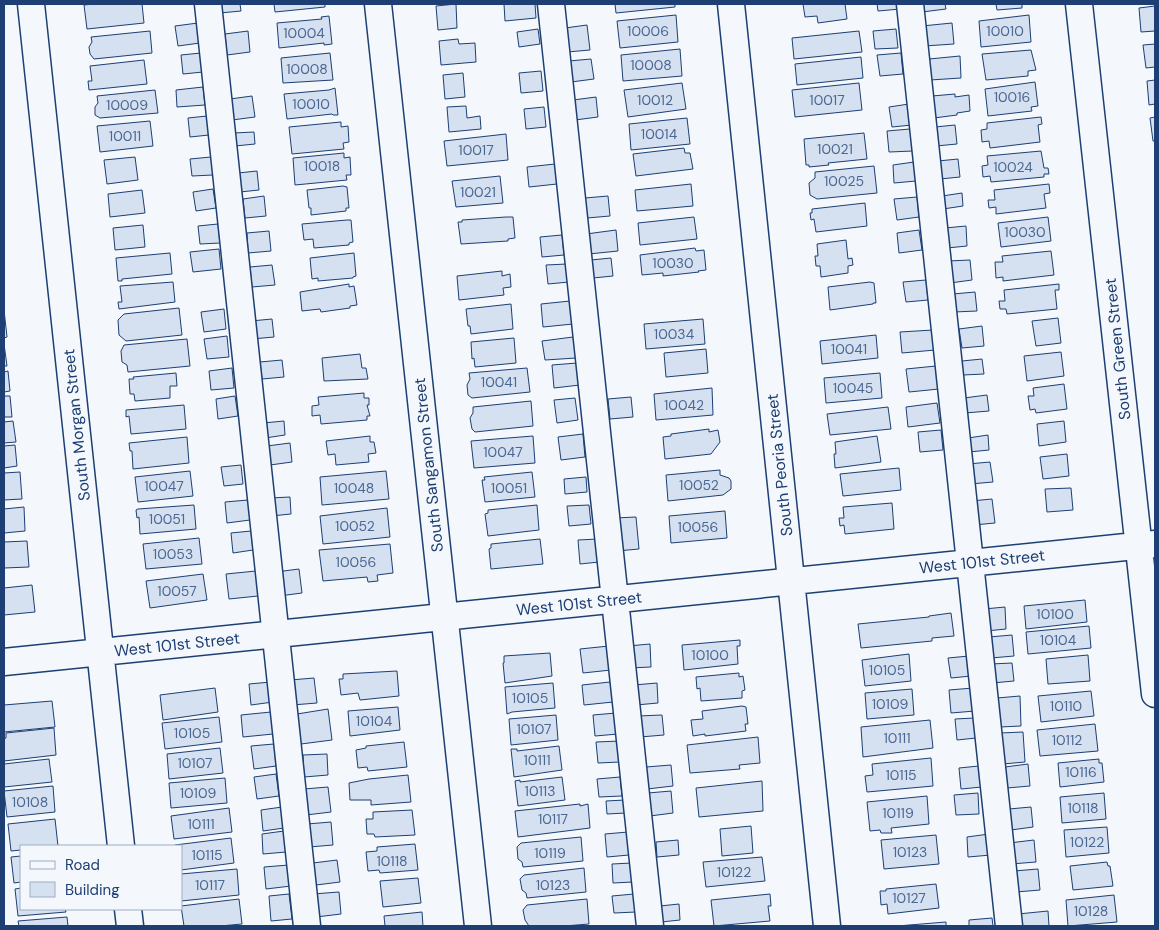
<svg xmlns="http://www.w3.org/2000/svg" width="1159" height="930" font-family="'DM Sans',sans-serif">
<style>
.building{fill:#d5e0f0;stroke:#1d3f73}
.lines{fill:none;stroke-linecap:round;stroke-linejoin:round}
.minor-casing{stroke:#1d3f73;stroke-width:29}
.minor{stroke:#f4f7fb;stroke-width:26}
.labels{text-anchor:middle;stroke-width:4;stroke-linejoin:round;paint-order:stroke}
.number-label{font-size:14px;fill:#4b6792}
.street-label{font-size:16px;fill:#1d3f73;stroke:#f4f7fb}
</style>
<rect width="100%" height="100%" fill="#f4f7fb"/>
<path class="building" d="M 94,4 L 142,4 L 144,23 L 87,29 L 84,5 Z
M 220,4 L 240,4 L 241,11 L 220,13 Z
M 274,4 L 325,4 L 325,7 L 275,12 Z
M 456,4 L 457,28 L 438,30 L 436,6 Z
M 504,4 L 535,4 L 536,18 L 505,21 Z
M 615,4 L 675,4 L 675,7 L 616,13 Z
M 803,4 L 845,4 L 847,19 L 818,23 L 817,16 L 805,17 Z
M 877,4 L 899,4 L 900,9 L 878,11 Z
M 921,4 L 945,4 L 946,9 L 922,12 Z
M 996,4 L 1022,4 L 1022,8 L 997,10 Z
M 1155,6 L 1155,31 L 1141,32 L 1139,8 Z
M 676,15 L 678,42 L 620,48 L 617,21 Z
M 1029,15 L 1031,42 L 981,47 L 979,21 Z
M 329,16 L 332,44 L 324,45 L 324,43 L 279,48 L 277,23 L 322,19 L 321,17 Z
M 198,23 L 200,43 L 178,46 L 175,26 Z
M 952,23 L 954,44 L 924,46 L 922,26 Z
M 587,25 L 590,50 L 567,52 L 565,28 Z
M 538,29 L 540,44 L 519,47 L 517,32 Z
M 896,29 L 898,48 L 875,49 L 873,31 Z
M 150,31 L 152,53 L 94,59 L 90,54 L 89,47 L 92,42 L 91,37 Z
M 248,31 L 250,52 L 227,55 L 225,34 Z
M 859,31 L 862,52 L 794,59 L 792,38 Z
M 458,39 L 459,44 L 475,43 L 476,62 L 441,65 L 439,41 Z
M 1155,44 L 1155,67 L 1146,68 L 1143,45 Z
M 680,49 L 682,76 L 623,81 L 621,55 Z
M 1031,50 L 1036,70 L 1028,71 L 1028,76 L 986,80 L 982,54 Z
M 201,53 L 203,72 L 183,74 L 181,55 Z
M 330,53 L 333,80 L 283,83 L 281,58 Z
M 901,53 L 903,74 L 880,76 L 877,55 Z
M 960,56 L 961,78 L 930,80 L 929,59 Z
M 861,57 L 863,78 L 797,85 L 795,64 Z
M 591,59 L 594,79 L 571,82 L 569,61 Z
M 144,60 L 147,84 L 89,90 L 88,81 L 92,81 L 90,66 Z
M 541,71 L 543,91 L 521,93 L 519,73 Z
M 463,73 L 465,97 L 445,99 L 443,75 Z
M 1155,80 L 1155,104 L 1149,105 L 1147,81 Z
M 1035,82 L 1038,106 L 1031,107 L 1032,111 L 988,116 L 985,89 Z
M 682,83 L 686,109 L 628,117 L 624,90 Z
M 859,83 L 862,110 L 795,117 L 792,90 Z
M 203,87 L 205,105 L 177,107 L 176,90 Z
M 335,88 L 338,115 L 333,115 L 332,114 L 287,119 L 284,94 L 329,90 Z
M 155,90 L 158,113 L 100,118 L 95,115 L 95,107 L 98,103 L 97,96 Z
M 955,94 L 955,97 L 969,95 L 970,111 L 957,113 L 957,115 L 934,118 L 932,96 Z
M 252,96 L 255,117 L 232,120 L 230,99 Z
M 596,97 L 598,117 L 575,120 L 573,100 Z
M 909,104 L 912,125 L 892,127 L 889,107 Z
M 466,106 L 467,118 L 480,116 L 481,129 L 449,132 L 447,107 Z
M 544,107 L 546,127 L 526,129 L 524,109 Z
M 207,116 L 209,135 L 190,137 L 188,118 Z
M 1041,117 L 1042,124 L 1038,125 L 1040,142 L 990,148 L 989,141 L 982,142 L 981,130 L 987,129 L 987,123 Z
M 1155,117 L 1155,141 L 1153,141 L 1150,118 Z
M 687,118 L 690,144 L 631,150 L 629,124 Z
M 150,121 L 153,146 L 100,152 L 97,126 Z
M 341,122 L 341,127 L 348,126 L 349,142 L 343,143 L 344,149 L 292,154 L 289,127 Z
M 955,125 L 957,144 L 936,146 L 935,127 Z
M 910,129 L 913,151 L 889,152 L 887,131 Z
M 254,132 L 255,144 L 235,146 L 234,133 Z
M 864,133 L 867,159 L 828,163 L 829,165 L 809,167 L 809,165 L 806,165 L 804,139 Z
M 506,134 L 508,160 L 447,166 L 444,141 Z
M 684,148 L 685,153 L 690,153 L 693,169 L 636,176 L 633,154 Z
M 1041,151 L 1044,168 L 1048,168 L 1049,174 L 1044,174 L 1044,177 L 991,182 L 990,176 L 983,177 L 982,166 L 988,165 L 987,156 Z
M 344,153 L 344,158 L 350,157 L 351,175 L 346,175 L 347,180 L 295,185 L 293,158 Z
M 135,157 L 138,180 L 107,184 L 104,160 Z
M 211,157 L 213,175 L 192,176 L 190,159 Z
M 958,159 L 960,177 L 940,179 L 938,161 Z
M 914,162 L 916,181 L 894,183 L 893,165 Z
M 555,164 L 557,184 L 529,187 L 527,167 Z
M 874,166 L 877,193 L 817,199 L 810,195 L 809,183 L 815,178 L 815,172 Z
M 257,171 L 259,190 L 240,192 L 238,173 Z
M 500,176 L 503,203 L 456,207 L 452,181 Z
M 691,184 L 693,206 L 637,211 L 635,190 Z
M 1049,184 L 1050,193 L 1044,194 L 1046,208 L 996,214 L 996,207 L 989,208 L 988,200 L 995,200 L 994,190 Z
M 343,186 L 347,187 L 349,208 L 346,208 L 346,211 L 311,215 L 311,208 L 309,208 L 307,190 Z
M 213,189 L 216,208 L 196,211 L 193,192 Z
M 142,190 L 145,213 L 110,217 L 108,194 Z
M 962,193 L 963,206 L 943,209 L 942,196 Z
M 264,196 L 266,216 L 245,218 L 243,199 Z
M 608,196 L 610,216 L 587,218 L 585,198 Z
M 917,197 L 919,217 L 897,220 L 894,199 Z
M 865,203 L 867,226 L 816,232 L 814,219 L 811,220 L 810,213 L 812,213 L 812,209 Z
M 506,217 L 513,217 L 515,238 L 508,239 L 508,241 L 461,244 L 458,222 L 462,222 L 462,220 Z
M 694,217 L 697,239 L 640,245 L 638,223 Z
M 1048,217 L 1051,241 L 1001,247 L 998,223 Z
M 347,220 L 351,220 L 353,242 L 349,243 L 349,245 L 314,248 L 313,239 L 304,240 L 302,224 Z
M 218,224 L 220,243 L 200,244 L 198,226 Z
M 143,225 L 145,247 L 115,250 L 113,228 Z
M 966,226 L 967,246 L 947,248 L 945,228 Z
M 616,230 L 618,251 L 589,254 L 586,234 Z
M 919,230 L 922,250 L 899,253 L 897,233 Z
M 269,231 L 271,251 L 248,253 L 247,233 Z
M 562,235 L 564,255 L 542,257 L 540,237 Z
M 846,240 L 848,259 L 852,258 L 853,265 L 848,266 L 848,273 L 821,277 L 820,266 L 816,266 L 815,256 L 818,256 L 817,244 Z
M 695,248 L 696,251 L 704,250 L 706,270 L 698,271 L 699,272 L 663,276 L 663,273 L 642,275 L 640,255 Z
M 219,249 L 221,269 L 193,272 L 190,252 Z
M 1051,251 L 1054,275 L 1003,281 L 1003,277 L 996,278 L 995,262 L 1003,262 L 1002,256 Z
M 170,253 L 172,274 L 122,279 L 122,281 L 118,281 L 116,258 Z
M 354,253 L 356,276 L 353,277 L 353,278 L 318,281 L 318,278 L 312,279 L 310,258 Z
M 611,258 L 613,276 L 593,278 L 591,260 Z
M 970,260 L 972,280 L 950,283 L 948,261 Z
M 567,264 L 569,282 L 548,284 L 546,265 Z
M 272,265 L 275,285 L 252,287 L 250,267 Z
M 502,271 L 502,276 L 510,274 L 511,287 L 503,288 L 504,295 L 459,300 L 457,276 Z
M 926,280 L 928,300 L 906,302 L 903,282 Z
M 173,282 L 175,302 L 119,309 L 118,302 L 122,302 L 120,286 Z
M 870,282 L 874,283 L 876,303 L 873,303 L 873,304 L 830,310 L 828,287 Z
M 349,284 L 349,287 L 354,286 L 357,305 L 350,306 L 350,308 L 321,312 L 320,309 L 302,311 L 300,292 Z
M 1059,284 L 1059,290 L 1055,290 L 1057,309 L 1007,314 L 1006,309 L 1000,309 L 999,301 L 1005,301 L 1004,290 Z
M 975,292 L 977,311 L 954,312 L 953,294 Z
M 570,301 L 573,324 L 543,327 L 541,304 Z
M 511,304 L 513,329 L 471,334 L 470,326 L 468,326 L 466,309 Z
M 179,308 L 182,335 L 126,341 L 119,335 L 118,320 L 124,314 Z
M 224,309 L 226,329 L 204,332 L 201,312 Z
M 4,310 L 7,337 L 4,338 Z
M 1058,318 L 1061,343 L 1036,346 L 1032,321 Z
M 272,319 L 274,337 L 252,339 L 251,321 Z
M 703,319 L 705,344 L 646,349 L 644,324 Z
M 982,326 L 984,346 L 962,348 L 959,329 Z
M 933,330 L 935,350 L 902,353 L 900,332 Z
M 876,335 L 878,358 L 822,364 L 820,341 Z
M 227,336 L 229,357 L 207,359 L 204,339 Z
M 573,337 L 576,358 L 545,360 L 542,341 Z
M 514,338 L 516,363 L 475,367 L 474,358 L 472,359 L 471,342 Z
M 187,339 L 190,366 L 128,372 L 127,365 L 122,362 L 121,351 L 124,345 Z
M 4,344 L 7,366 L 4,366 Z
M 706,349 L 708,373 L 666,377 L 664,353 Z
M 1061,352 L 1064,376 L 1027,381 L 1024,356 Z
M 360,354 L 362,368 L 366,368 L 368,379 L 324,381 L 322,358 Z
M 982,359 L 984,374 L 963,375 L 962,361 Z
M 282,360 L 284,377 L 262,379 L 260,362 Z
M 577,363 L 580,385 L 554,388 L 552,365 Z
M 936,366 L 939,389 L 909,392 L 906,369 Z
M 232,368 L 234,388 L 211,390 L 209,371 Z
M 527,368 L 530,392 L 472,398 L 468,395 L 467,385 L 470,379 L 469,373 Z
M 8,371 L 10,391 L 4,392 L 4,372 Z
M 176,373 L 177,386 L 170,386 L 170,398 L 135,401 L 134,394 L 130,394 L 129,379 L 134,379 L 133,377 Z
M 880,373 L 882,398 L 826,403 L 824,378 Z
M 1064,384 L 1067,409 L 1036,413 L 1035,409 L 1030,410 L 1028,396 L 1034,396 L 1033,388 Z
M 712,388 L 713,415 L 656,420 L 654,394 Z
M 364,393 L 364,398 L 369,398 L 369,405 L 367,405 L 370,416 L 367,416 L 367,420 L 321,424 L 320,415 L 312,416 L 312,406 L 319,405 L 318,397 Z
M 987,395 L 989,411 L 965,413 L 964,398 Z
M 4,396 L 10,396 L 12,417 L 4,417 Z
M 235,396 L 238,416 L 218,419 L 216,399 Z
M 631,397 L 633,417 L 610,419 L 608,399 Z
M 575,398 L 578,420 L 557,423 L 554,400 Z
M 531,401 L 533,426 L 475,432 L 472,429 L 470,418 L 473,413 L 473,407 Z
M 937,403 L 940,423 L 908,427 L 906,407 Z
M 184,405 L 186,429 L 131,434 L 129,416 L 126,417 L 126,410 Z
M 888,407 L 891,429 L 830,435 L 827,414 Z
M 13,421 L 16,442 L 4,443 L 4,422 Z
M 284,421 L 285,435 L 265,438 L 263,423 Z
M 1064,421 L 1066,442 L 1039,446 L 1037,424 Z
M 709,429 L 709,432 L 718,430 L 720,442 L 711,454 L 665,459 L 663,437 L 671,436 L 671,434 Z
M 941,430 L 943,450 L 920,452 L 918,432 Z
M 583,434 L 585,457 L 561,460 L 558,437 Z
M 988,435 L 989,450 L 969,452 L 968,438 Z
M 370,436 L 370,442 L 374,442 L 376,453 L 368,454 L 369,462 L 336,465 L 335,454 L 328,455 L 326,441 Z
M 533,436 L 535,463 L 474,468 L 471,441 Z
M 877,436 L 881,462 L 835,468 L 834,454 L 836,454 L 835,442 Z
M 187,437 L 189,463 L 133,469 L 132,451 L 130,451 L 129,443 Z
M 290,443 L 292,462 L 270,465 L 267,446 Z
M 15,445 L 17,466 L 4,468 L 4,446 Z
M 1067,454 L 1069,476 L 1043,479 L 1040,457 Z
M 990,462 L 993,482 L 970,484 L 968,464 Z
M 241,465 L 243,484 L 224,486 L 221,467 Z
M 899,468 L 901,490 L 843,496 L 840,474 Z
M 720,470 L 720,475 L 729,478 L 731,481 L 731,489 L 723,495 L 668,501 L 666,475 Z
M 190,471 L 193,496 L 138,502 L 135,477 Z
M 386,471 L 389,499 L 322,505 L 320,477 Z
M 20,472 L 22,499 L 4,500 L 4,473 Z
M 532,472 L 535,497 L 485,502 L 482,480 L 485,480 L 484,477 Z
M 586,477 L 587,492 L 565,494 L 564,479 Z
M 1071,488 L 1073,510 L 1047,512 L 1045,489 Z
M 290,497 L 291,514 L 271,516 L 270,498 Z
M 992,499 L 995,523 L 974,525 L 971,501 Z
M 248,500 L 250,520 L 227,523 L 225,502 Z
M 892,503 L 894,529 L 845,534 L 844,525 L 840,526 L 839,518 L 844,518 L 843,507 Z
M 194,505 L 196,529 L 140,534 L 139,517 L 137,518 L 136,510 L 138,509 Z
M 537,505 L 539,530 L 488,536 L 485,514 L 488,513 L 488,510 Z
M 589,505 L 591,524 L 569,526 L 567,506 Z
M 24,507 L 25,531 L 4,533 L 4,509 Z
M 387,508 L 390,537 L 323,544 L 320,516 Z
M 725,511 L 727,538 L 671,543 L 669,516 Z
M 636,517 L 639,549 L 617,551 L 615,518 Z
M 251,531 L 253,550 L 233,553 L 231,533 Z
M 199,538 L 202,564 L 146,569 L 143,544 Z
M 540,539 L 543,564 L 491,569 L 489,549 L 491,548 L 491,544 Z
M 598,539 L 599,562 L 580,564 L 578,540 Z
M 27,541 L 29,567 L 4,568 L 4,542 Z
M 390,544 L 393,573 L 377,575 L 378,581 L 368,582 L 367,577 L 323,581 L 319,550 Z
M 299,569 L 302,593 L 279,596 L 276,572 Z
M 256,571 L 258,596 L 229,599 L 226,574 Z
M 203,574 L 207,600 L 150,608 L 146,581 Z
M 32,585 L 35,612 L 4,615 L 4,588 Z
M 1085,600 L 1087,622 L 1026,629 L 1024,606 Z
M 1005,607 L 1006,629 L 986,631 L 984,609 Z
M 951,613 L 954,636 L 932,638 L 932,641 L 861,648 L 858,624 L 929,617 L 929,616 Z
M 1089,626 L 1091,648 L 1028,654 L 1026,632 Z
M 1012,635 L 1014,656 L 991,658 L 989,637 Z
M 740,640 L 740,646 L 737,646 L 738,664 L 684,670 L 682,645 Z
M 650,644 L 651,667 L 629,668 L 628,646 Z
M 609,646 L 611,670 L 583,673 L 580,649 Z
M 550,653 L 552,676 L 505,683 L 503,663 L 504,663 L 504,656 Z
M 909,654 L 911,681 L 865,686 L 862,660 Z
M 1088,655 L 1090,681 L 1048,684 L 1046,659 Z
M 969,656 L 971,676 L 951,678 L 948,658 Z
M 1012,663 L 1014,681 L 992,683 L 991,664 Z
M 397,671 L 399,696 L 360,700 L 358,693 L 341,695 L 339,679 L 343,679 L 343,674 Z
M 739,673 L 739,677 L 743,676 L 745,690 L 742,691 L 742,698 L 701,701 L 700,688 L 697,689 L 696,677 Z
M 314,678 L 317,703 L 292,705 L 290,680 Z
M 271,682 L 273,702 L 251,705 L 249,684 Z
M 610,682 L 613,702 L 584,705 L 582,685 Z
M 553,683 L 555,708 L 512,712 L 507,714 L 505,687 Z
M 657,683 L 658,703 L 636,705 L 634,685 Z
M 215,688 L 218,712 L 163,720 L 160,695 Z
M 973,688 L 975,711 L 951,713 L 949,690 Z
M 912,689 L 914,715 L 867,719 L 865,693 Z
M 1091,691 L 1094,716 L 1041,722 L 1038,696 Z
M 1020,696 L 1021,726 L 1000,727 L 997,698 Z
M 52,701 L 55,727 L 4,732 L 4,705 Z
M 742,706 L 746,707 L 748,724 L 745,724 L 746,731 L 705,736 L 705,734 L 693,736 L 691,720 L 703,719 L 702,711 Z
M 398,707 L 400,730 L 350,736 L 348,711 Z
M 328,709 L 332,740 L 301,744 L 297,714 Z
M 271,712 L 273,734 L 243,737 L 241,715 Z
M 616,713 L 618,734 L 595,736 L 593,715 Z
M 556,715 L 558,740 L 511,745 L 509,719 Z
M 662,715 L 664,735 L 640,737 L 638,716 Z
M 219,717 L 222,742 L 165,749 L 162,723 Z
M 974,718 L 976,738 L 957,740 L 955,719 Z
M 930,720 L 933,748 L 863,757 L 861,727 Z
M 1095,724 L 1098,751 L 1040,756 L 1037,730 Z
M 54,728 L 56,755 L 4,761 L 4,739 L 6,738 L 6,733 Z
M 1023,732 L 1025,762 L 1003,764 L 1000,733 Z
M 758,737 L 760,763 L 739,765 L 740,769 L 690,773 L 687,745 Z
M 620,741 L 620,762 L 598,763 L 596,742 Z
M 404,742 L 407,767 L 368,771 L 367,767 L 358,768 L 356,750 L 366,748 L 366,746 Z
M 274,744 L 276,766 L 254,769 L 251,746 Z
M 559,746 L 562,770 L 514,777 L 511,749 L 517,749 L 517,751 Z
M 220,748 L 223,773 L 169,779 L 167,754 Z
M 327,754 L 328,775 L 304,777 L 303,755 Z
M 931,758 L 933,786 L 867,792 L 865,776 L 873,775 L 872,764 Z
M 49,759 L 52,782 L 4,787 L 4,764 Z
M 1099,759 L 1099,763 L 1102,763 L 1104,782 L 1060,787 L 1058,763 Z
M 1028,764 L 1030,786 L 1007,788 L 1005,767 Z
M 671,765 L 673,786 L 647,789 L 646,767 Z
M 979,766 L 982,787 L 961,789 L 959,768 Z
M 276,774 L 279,796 L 257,799 L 254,777 Z
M 408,775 L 411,802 L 371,805 L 371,800 L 350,800 L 349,783 L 369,779 Z
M 562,777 L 565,800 L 518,806 L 515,781 L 520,780 L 520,782 Z
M 620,777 L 622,796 L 599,797 L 597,779 Z
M 225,778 L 227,803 L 171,808 L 169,783 Z
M 762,781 L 763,811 L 699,817 L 696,788 Z
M 53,786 L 55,812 L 7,817 L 4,791 Z
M 328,787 L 331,812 L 306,815 L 304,789 Z
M 671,791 L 673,813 L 650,816 L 648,793 Z
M 978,793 L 979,814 L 956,815 L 954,795 Z
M 1104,793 L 1106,819 L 1062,823 L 1060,797 Z
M 927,796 L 929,824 L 891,828 L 892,833 L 881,833 L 880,830 L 870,831 L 867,802 Z
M 625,800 L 626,813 L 607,814 L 606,801 Z
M 580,804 L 580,806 L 588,804 L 590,828 L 518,837 L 515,811 Z
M 282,807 L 284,828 L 263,831 L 261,810 Z
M 1031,807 L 1033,827 L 1011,830 L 1009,809 Z
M 229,808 L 232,832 L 174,839 L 171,816 Z
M 412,810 L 415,835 L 375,837 L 374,834 L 367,834 L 366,819 L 373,819 L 373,812 Z
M 55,819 L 58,846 L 21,846 L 21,850 L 11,851 L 8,824 Z
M 331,822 L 333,845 L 309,847 L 307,824 Z
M 751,826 L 753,853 L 722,856 L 720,829 Z
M 1107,827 L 1109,853 L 1066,857 L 1064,830 Z
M 284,831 L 286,852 L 263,854 L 262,834 Z
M 628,832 L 629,855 L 607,857 L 605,834 Z
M 989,834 L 991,855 L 968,857 L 967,837 Z
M 936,835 L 939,864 L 884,869 L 881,840 Z
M 581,837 L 583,861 L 523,867 L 522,862 L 518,859 L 517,847 L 521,843 Z
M 231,838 L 234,863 L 181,870 L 181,846 L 175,846 L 175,845 Z
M 678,840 L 679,855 L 657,857 L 656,842 Z
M 1034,840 L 1036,862 L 1011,864 L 1009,843 Z
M 415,844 L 418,870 L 380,873 L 379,870 L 368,871 L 366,852 L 377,851 L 377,847 Z
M 21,856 L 21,882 L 14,883 L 11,857 Z
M 762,857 L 765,881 L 706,887 L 703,862 Z
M 337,860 L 340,882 L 316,885 L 313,863 Z
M 1107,862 L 1108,866 L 1110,866 L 1113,886 L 1073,890 L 1070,866 Z
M 632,863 L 633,882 L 613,883 L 612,864 Z
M 289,865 L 291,886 L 266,889 L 264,867 Z
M 584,868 L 586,892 L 527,898 L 526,893 L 522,890 L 520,879 L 524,875 Z
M 237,869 L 239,895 L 181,901 L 181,874 Z
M 1038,869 L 1040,890 L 1016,892 L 1014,871 Z
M 418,878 L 421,903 L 383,907 L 380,881 Z
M 936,884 L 939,908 L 888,914 L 887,904 L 881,905 L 880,891 L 886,891 L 886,889 Z
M 21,888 L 21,909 L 65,909 L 66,912 L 18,916 L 15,889 Z
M 339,892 L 341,914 L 316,917 L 313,894 Z
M 289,894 L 292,919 L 271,921 L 269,896 Z
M 634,894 L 636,912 L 614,913 L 612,896 Z
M 770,894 L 771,906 L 768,906 L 770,921 L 714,926 L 711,900 Z
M 1114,895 L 1117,922 L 1068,926 L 1066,900 Z
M 239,899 L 242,924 L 220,926 L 184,926 L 181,906 Z
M 587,899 L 589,924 L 564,926 L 529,926 L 525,920 L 523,910 L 527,905 Z
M 679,904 L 680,920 L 661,922 L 660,906 Z
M 1048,911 L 1049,926 L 1019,926 L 1018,914 Z
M 422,912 L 423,926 L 385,926 L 384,916 Z
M 67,917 L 68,926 L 19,926 L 18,921 Z
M 992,918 L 993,926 L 969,926 L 969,920 Z
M 946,922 L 946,926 L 897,926 Z"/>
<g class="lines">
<g class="minor-casing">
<path id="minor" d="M 31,4 L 121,846
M 208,4 L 307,926
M 378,4 L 478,926
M 551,4 L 650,926
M 731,4 L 827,926
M 910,4 L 1009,926
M 1079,4 L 1155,694
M 4,662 L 1155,544
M 128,909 L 130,926"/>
</g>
<use href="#minor" class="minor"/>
</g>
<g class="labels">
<g class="number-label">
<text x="648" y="36">10006</text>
<text x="1005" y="36">10010</text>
<text x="304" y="38">10004</text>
<text x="651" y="70">10008</text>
<text x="307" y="74">10008</text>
<text x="1012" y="102">10016</text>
<text x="655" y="105">10012</text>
<text x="827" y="105">10017</text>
<text x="311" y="109">10010</text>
<text x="127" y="110">10009</text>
<text x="659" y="139">10014</text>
<text x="125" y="141">10011</text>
<text x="835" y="154">10021</text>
<text x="476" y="155">10017</text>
<text x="322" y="171">10018</text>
<text x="1013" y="172">10024</text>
<text x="844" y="186">10025</text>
<text x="478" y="197">10021</text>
<text x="1025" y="237">10030</text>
<text x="673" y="268">10030</text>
<text x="674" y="339">10034</text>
<text x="849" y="354">10041</text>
<text x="499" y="387">10041</text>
<text x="853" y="393">10045</text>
<text x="684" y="410">10042</text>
<text x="503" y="457">10047</text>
<text x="699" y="490">10052</text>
<text x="164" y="491">10047</text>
<text x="354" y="493">10048</text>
<text x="509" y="493">10051</text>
<text x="167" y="524">10051</text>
<text x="355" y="531">10052</text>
<text x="698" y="532">10056</text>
<text x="173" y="559">10053</text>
<text x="356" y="567">10056</text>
<text x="177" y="596">10057</text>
<text x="1055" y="619">10100</text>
<text x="1058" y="645">10104</text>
<text x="710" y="660">10100</text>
<text x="887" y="675">10105</text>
<text x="530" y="703">10105</text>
<text x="890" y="709">10109</text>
<text x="1066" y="711">10110</text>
<text x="374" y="726">10104</text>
<text x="534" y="734">10107</text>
<text x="192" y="738">10105</text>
<text x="897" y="743">10111</text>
<text x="1067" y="745">10112</text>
<text x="537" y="765">10111</text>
<text x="195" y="768">10107</text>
<text x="1081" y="777">10116</text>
<text x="901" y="780">10115</text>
<text x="540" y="796">10113</text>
<text x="198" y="798">10109</text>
<text x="30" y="807">10108</text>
<text x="1083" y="813">10118</text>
<text x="898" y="818">10119</text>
<text x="553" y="824">10117</text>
<text x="201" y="829">10111</text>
<text x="1087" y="847">10122</text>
<text x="910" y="857">10123</text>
<text x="550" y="858">10119</text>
<text x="207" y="860">10115</text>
<text x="392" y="866">10118</text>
<text x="734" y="877">10122</text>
<text x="210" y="890">10117</text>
<text x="553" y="890">10123</text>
<text x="909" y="903">10127</text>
<text x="1091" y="916">10128</text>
</g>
<g class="street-label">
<text transform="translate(1117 349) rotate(-96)" y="6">South Green Street</text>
<text transform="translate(76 425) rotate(-96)" y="6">South Morgan Street</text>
<text transform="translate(428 465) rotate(-96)" y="6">South Sangamon Street</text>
<text transform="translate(779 465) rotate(-96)" y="6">South Peoria Street</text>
<text transform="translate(982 561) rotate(-6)" y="6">West 101st Street</text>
<text transform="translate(579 603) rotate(-6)" y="6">West 101st Street</text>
<text transform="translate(177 644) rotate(-6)" y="6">West 101st Street</text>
</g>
</g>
<rect width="1159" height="930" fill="none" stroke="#1d3f73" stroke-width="10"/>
<rect x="20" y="845" width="162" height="65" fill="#f4f7fb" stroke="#9eadc5"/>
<rect x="30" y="861" width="25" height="8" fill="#f4f7fb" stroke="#9eadc5"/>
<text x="65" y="870" font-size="15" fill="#1d3f73">Road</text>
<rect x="30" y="882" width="25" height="15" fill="#d5e0f0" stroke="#9eadc5"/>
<text x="65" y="895" font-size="15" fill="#1d3f73">Building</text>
</svg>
